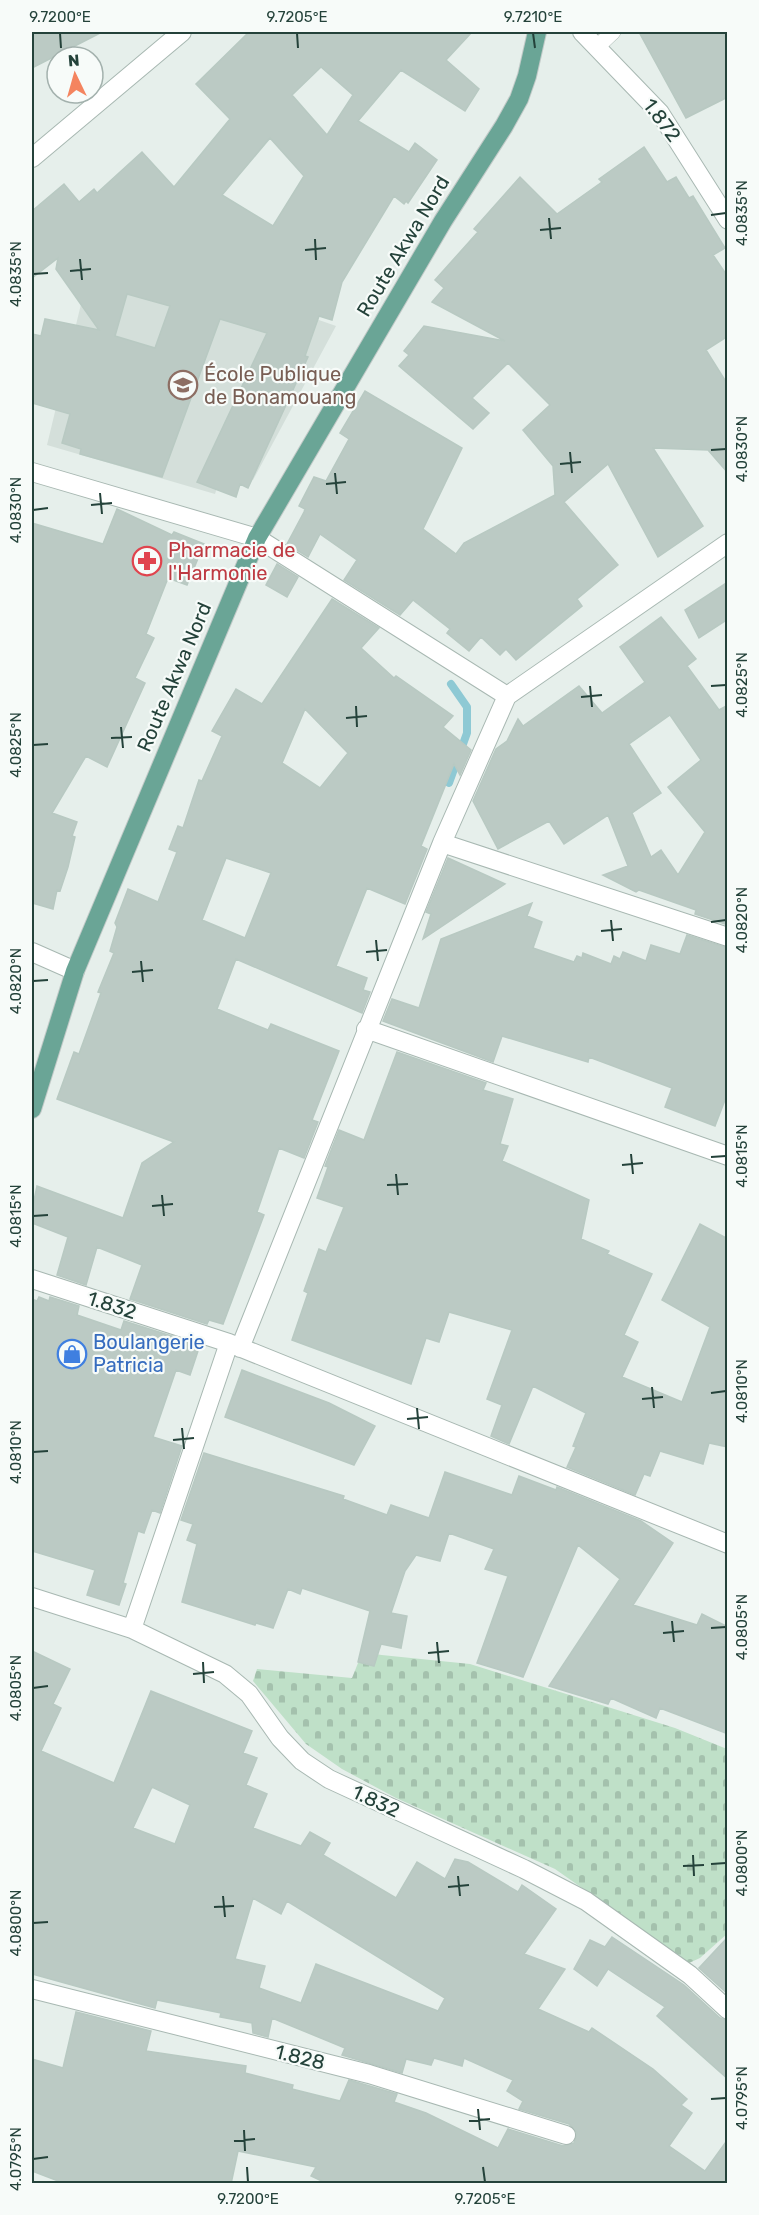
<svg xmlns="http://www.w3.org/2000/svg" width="759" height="2215" font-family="Rubik,sans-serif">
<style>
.built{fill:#d4dfda}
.cemetery{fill:url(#cemetery-stones)}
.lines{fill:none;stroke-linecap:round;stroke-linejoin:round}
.stream{stroke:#8ec9d4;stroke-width:8}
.building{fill:#bbcac4;stroke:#b8c9c2;stroke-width:1.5;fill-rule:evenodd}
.service-casing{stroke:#a8b8b2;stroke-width:16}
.minor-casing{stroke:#a8b8b2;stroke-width:20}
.primary-casing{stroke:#c2cac8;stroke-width:20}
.service{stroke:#fff;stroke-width:15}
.minor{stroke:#fff;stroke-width:18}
.primary{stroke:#6aa596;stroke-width:18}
.ticks{fill:none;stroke:#24423a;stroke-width:2}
.labels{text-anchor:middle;stroke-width:4.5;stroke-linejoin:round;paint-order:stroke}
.street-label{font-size:20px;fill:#24423a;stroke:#f7fbf9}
.education-label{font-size:20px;fill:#785e54;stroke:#f7fbf9;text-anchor:start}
.health-label{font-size:20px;fill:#be3a42;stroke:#f7fbf9;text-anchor:start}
.shop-label{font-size:20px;fill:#366cbe;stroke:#f7fbf9;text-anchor:start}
.neatline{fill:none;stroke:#24423a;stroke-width:2}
.ticks-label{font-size:15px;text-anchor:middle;fill:#24423a}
</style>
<defs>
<pattern id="cemetery-stones" width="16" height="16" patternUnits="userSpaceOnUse" patternTransform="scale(1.5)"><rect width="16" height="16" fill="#bfe0c8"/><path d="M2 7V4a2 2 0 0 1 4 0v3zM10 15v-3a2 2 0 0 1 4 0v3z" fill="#a4c1ad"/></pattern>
</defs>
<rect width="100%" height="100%" fill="#e6efeb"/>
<path class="built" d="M 96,242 L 336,326 L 253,480 L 223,468 L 215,494 L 47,445 Z"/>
<path class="cemetery" d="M 362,1653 L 470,1664 L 675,1728 L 727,1749 L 727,1934 L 700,1958 L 689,1963 L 555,1869 L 396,1798 L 342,1769 L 306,1744 L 253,1681 L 257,1669 L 352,1678 Z"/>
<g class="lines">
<path class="stream" d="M 449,783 L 467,733 L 467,707 L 451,684"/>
</g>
<path class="building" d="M 32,32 L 102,32 L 32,68 Z
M 249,32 L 472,32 L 446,60 L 479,89 L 465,111 L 401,70 L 358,121 L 409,152 L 415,143 L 437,160 L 408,203 L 406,201 L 404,204 L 394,196 L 342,282 L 332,320 L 319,316 L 305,356 L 308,357 L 248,488 L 240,484 L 236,497 L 197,482 L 267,333 L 220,319 L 162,477 L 80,454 L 81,449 L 62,443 L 70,414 L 32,403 L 32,334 L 41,336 L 45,319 L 99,330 L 56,269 L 58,258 L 32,278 L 32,211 L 64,184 L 79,202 L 94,189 L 97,193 L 142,152 L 174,187 L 230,119 L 196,84 ZM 321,67 L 353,95 L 327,135 L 292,95 ZM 270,138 L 304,176 L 273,226 L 222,195 ZM 127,294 L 170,306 L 155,348 L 115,336 Z
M 639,32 L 728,32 L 728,97 L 686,118 Z
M 644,147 L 667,182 L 676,177 L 689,198 L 693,196 L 725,248 L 713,255 L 728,277 L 728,336 L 706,350 L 728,385 L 728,473 L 708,450 L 653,448 L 703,526 L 658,557 L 608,464 L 564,502 L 618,565 L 577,599 L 582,606 L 516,660 L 506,649 L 500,655 L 481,637 L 469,651 L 447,633 L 450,629 L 413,600 L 400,615 L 344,580 L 357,560 L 320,534 L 308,557 L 287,544 L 304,512 L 305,509 L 299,506 L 314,477 L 326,481 L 349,439 L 340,433 L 365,391 L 462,448 L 423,529 L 456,554 L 464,543 L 555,495 L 553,466 L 523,430 L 550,405 L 508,363 L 472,398 L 489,413 L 473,429 L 399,366 L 409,355 L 404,351 L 424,326 L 505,341 L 432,302 L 444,288 L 435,280 L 478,232 L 474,229 L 520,177 L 557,214 L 602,182 L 599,179 Z
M 117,509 L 172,535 L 174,532 L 204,544 L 187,585 L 168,578 L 146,634 L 154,638 L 135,678 L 145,683 L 107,767 L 86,756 L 52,813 L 77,822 L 72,836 L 75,837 L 68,867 L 60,891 L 57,890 L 53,909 L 32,903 L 32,523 L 103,544 Z
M 277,564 L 298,577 L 287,597 L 266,585 Z
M 728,582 L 728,619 L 699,638 L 685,610 Z
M 332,599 L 379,628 L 361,648 L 394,678 L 396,676 L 453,716 L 443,727 L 471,750 L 460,775 L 454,764 L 421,846 L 427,849 L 405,904 L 367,888 L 336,966 L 367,978 L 363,990 L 370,992 L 362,1013 L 236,959 L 217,1009 L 268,1030 L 271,1024 L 339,1051 L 312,1120 L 318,1122 L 304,1158 L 279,1148 L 257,1212 L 264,1215 L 223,1324 L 209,1320 L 207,1324 L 130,1299 L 142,1265 L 97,1247 L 86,1285 L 57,1275 L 68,1237 L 32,1223 L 32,1210 L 37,1186 L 123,1218 L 142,1163 L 174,1142 L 57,1099 L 74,1052 L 79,1054 L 101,993 L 98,992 L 114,953 L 110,951 L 117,927 L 115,923 L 128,889 L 158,902 L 177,852 L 169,849 L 178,826 L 183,828 L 199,780 L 202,781 L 222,736 L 212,731 L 236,689 L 262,704 ZM 305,709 L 348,753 L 320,788 L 282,763 ZM 226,858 L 271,873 L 245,938 L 202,920 Z
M 661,617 L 696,659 L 687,666 L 719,710 L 728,705 L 728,925 L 695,914 L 696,910 L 639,890 L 636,892 L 603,875 L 628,866 L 608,815 L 564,844 L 549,821 L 498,849 L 473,801 L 496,749 L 507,741 L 518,719 L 523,726 L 579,686 L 602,713 L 645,682 L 620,647 ZM 670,715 L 701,760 L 668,787 L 705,832 L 678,875 L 661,850 L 651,857 L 632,813 L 661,793 L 629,744 Z
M 448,858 L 505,884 L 423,939 L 431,914 L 426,912 Z
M 532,903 L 527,916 L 542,922 L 533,948 L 574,962 L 577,956 L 582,958 L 583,953 L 611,964 L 614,956 L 620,959 L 623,952 L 646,961 L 651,945 L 680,954 L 687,935 L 728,948 L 728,1092 L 715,1126 L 665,1107 L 672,1088 L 589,1057 L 588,1062 L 502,1036 L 493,1062 L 383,1021 L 392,999 L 419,1008 L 441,939 Z
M 397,1052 L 486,1083 L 483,1090 L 513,1099 L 500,1144 L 508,1146 L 502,1161 L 589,1200 L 581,1239 L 609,1251 L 607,1254 L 652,1274 L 624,1335 L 638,1342 L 622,1377 L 682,1402 L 710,1327 L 662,1300 L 700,1224 L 728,1239 L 728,1447 L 709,1443 L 703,1464 L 660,1451 L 650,1476 L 644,1474 L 635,1495 L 567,1467 L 576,1447 L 573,1446 L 586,1413 L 533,1386 L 509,1444 L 491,1436 L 502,1405 L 487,1399 L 512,1330 L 449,1312 L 439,1342 L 426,1338 L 411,1384 L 292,1340 L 308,1293 L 304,1291 L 319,1249 L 326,1252 L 344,1207 L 317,1198 L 328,1167 L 325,1166 L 339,1130 L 364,1140 Z
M 39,1297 L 49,1301 L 50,1297 L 79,1306 L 77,1315 L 121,1330 L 124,1321 L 200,1345 L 190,1375 L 176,1370 L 153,1437 L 182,1446 L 160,1513 L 152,1510 L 144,1533 L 138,1531 L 123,1583 L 126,1584 L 119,1605 L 87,1595 L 95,1570 L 32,1551 L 32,1299 L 37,1301 Z
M 242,1370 L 329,1403 L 375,1426 L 354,1465 L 225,1417 Z
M 204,1453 L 344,1496 L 343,1499 L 387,1515 L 391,1505 L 429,1518 L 445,1472 L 512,1495 L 519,1476 L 556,1490 L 557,1487 L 641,1521 L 673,1543 L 633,1605 L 697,1625 L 702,1614 L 728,1627 L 728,1734 L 660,1708 L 656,1718 L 611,1698 L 608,1704 L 549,1686 L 620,1579 L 578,1545 L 523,1677 L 477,1663 L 508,1576 L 485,1569 L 494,1549 L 449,1533 L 440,1561 L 416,1555 L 405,1571 L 391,1613 L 407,1616 L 401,1648 L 381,1644 L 374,1666 L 358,1662 L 370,1611 L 302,1588 L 300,1594 L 288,1589 L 273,1628 L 256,1623 L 255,1625 L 182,1602 L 197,1544 L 187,1540 L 193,1524 L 181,1520 Z
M 32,1651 L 70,1669 L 53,1704 L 61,1708 L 41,1751 L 114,1783 L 151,1691 L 252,1731 L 243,1753 L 257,1758 L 246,1785 L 267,1794 L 253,1828 L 301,1846 L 310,1832 L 330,1843 L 323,1855 L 396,1898 L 417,1862 L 445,1879 L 455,1859 L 468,1862 L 518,1892 L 522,1885 L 556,1909 L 524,1954 L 565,1969 L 538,2009 L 589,2032 L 592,2028 L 653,2069 L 687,2099 L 681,2105 L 692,2113 L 669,2146 L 705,2171 L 728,2139 L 728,2184 L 328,2184 L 311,2176 L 316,2167 L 238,2151 L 231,2184 L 66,2184 L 32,2171 L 32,2059 L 63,2068 L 76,2012 L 151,2031 L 146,2051 L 246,2066 L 245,2073 L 293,2085 L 292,2089 L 340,2101 L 349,2080 L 397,2094 L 394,2102 L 426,2113 L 498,2148 L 508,2129 L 563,2146 L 574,2143 L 577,2133 L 569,2124 L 519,2109 L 523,2101 L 507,2091 L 513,2080 L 464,2058 L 462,2066 L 434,2058 L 431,2065 L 406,2059 L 402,2073 L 342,2055 L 345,2048 L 272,2018 L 268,2037 L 253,2033 L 252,2023 L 220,2017 L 221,2013 L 157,2000 L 155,2008 L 32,1974 ZM 152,1787 L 190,1805 L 175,1844 L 133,1828 ZM 253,1898 L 281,1914 L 287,1901 L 445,1998 L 438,2011 L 316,1964 L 301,2003 L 259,1988 L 265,1966 L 235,1959 Z
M 612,1937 L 684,1985 L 720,2018 L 728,2021 L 728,2079 L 657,2016 L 665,2007 L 608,1969 L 597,1986 L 574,1969 L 590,1940 L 605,1947 Z
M 728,1937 L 728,1994 L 699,1968 Z"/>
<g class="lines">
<g class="service-casing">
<path id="service" d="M 597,47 L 613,32"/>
</g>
<g class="minor-casing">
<path id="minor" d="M 582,32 L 660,113 L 728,220
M 32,158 L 182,32
M 32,472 L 257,538 L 507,696
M 442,843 L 728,937
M 32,952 L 75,971
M 366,1029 L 728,1156
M 32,1279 L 229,1343 L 728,1544
M 240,1348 L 442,843 L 507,696 L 728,543
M 32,1597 L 132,1629 L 225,1674 L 249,1694 L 280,1738 L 302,1761 L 329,1779 L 524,1869 L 586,1901 L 690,1975 L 728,2010
M 132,1629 L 229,1343
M 32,1989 L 369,2074 L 566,2135"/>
</g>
<g class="primary-casing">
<path id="primary" d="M 32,1109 L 75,971 L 257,538 L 443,221 L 504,126 L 519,99 L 527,76 L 537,32"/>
</g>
<use href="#service" class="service"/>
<use href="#minor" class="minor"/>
<use href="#primary" class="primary"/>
</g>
<path class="ticks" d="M 60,33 L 61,48M 297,33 L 298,48M 533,33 L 535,48M 711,215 L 726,213M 549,218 L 551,239M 540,230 L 561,228M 315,239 L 316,260M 305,250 L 326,248M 80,259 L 82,280M 70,271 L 91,269M 33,274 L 48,273M 711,450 L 726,449M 570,452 L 572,473M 560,464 L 581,462M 335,473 L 337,494M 326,484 L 346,482M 100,493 L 102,514M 91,505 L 112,503M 33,510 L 48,508M 590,686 L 592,707M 711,686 L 726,685M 581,697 L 602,695M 356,706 L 357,727M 346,718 L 367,716M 121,727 L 123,748M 111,738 L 132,737M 33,745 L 48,744M 611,920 L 613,941M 711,922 L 726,920M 601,931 L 622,929M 376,940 L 378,961M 366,952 L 387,950M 141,961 L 143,982M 132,972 L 153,970M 33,981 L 48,980M 631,1154 L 633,1174M 711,1157 L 726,1156M 622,1165 L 643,1163M 396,1174 L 398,1195M 387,1185 L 408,1184M 162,1195 L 164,1216M 152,1206 L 173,1204M 33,1216 L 48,1215M 652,1387 L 654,1408M 711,1393 L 726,1391M 642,1399 L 663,1397M 417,1408 L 419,1429M 407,1419 L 428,1417M 182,1428 L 184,1449M 173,1440 L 194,1438M 33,1452 L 48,1451M 672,1621 L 674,1642M 711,1628 L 726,1627M 663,1633 L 684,1631M 437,1642 L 439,1663M 428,1653 L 449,1651M 203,1662 L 204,1683M 193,1674 L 214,1672M 33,1688 L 48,1686M 693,1855 L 694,1876M 711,1864 L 726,1863M 683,1866 L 704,1865M 458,1876 L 460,1896M 448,1887 L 469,1885M 223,1896 L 225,1917M 214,1907 L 234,1906M 33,1923 L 48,1922M 711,2099 L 726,2098M 478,2109 L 480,2130M 469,2121 L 490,2119M 244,2130 L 245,2151M 234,2141 L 255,2139M 33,2159 L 48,2157M 247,2167 L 248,2182M 483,2167 L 485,2182"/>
<defs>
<g id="school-ring" transform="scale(1.5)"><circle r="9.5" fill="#f7fbf9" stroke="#8d6e63" stroke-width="1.5"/><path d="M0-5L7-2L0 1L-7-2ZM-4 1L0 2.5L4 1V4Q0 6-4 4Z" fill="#8d6e63"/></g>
<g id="pharmacy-ring" transform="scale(1.5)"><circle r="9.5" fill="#f7fbf9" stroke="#e0444e" stroke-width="1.5"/><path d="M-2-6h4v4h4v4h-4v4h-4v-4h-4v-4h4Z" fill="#e0444e"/></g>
<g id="shop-ring" transform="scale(1.5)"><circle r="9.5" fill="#f7fbf9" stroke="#3f7fe0" stroke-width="1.5"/><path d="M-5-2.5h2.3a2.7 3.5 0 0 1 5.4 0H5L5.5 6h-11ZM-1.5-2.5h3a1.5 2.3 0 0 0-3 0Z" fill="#3f7fe0"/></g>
</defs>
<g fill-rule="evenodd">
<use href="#school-ring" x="183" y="385"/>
<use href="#pharmacy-ring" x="147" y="561"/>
<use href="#shop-ring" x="72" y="1354"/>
</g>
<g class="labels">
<g class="street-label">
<text transform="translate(662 120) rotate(53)" y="7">1.872</text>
<text transform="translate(403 246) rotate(-59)" y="7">Route Akwa Nord</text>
<text transform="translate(174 677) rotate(-67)" y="7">Route Akwa Nord</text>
<text transform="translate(112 1305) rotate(18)" y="7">1.832</text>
<text transform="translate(376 1801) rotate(25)" y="7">1.832</text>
<text transform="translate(300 2057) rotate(14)" y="7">1.828</text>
</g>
<g class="education-label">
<text x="204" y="381">École Publique<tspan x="204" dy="23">de Bonamouang</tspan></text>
</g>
<g class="health-label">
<text x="168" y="557">Pharmacie de<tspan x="168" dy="23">l'Harmonie</tspan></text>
</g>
<g class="shop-label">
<text x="93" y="1349">Boulangerie<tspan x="93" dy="23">Patricia</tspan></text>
</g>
</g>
<rect width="759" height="2215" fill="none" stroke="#f7fbf9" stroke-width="66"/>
<g transform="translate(75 75) rotate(355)"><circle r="28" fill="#f7fbf9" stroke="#a3b1ad" stroke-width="1.5"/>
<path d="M0-4.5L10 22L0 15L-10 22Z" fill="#f4845f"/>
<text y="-9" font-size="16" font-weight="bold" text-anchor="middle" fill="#24423a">N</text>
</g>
<rect x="33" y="33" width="693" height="2149" class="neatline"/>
<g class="ticks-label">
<text x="60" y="22">9.7200°E</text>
<text x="297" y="22">9.7205°E</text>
<text x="533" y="22">9.7210°E</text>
<text transform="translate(742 213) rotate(-90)" y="5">4.0835°N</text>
<text transform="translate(16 274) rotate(-90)" y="5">4.0835°N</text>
<text transform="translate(742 449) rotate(-90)" y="5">4.0830°N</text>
<text transform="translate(16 510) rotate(-90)" y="5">4.0830°N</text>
<text transform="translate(742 685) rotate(-90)" y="5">4.0825°N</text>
<text transform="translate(16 745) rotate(-90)" y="5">4.0825°N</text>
<text transform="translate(742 920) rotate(-90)" y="5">4.0820°N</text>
<text transform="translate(16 981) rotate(-90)" y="5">4.0820°N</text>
<text transform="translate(742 1156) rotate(-90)" y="5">4.0815°N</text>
<text transform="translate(16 1216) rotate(-90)" y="5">4.0815°N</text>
<text transform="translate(742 1391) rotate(-90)" y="5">4.0810°N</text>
<text transform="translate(16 1452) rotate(-90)" y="5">4.0810°N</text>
<text transform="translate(742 1627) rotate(-90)" y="5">4.0805°N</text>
<text transform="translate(16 1688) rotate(-90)" y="5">4.0805°N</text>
<text transform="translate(742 1863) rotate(-90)" y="5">4.0800°N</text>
<text transform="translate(16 1923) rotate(-90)" y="5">4.0800°N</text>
<text transform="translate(742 2098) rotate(-90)" y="5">4.0795°N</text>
<text transform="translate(16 2159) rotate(-90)" y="5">4.0795°N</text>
<text x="248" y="2204">9.7200°E</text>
<text x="485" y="2204">9.7205°E</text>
</g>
</svg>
